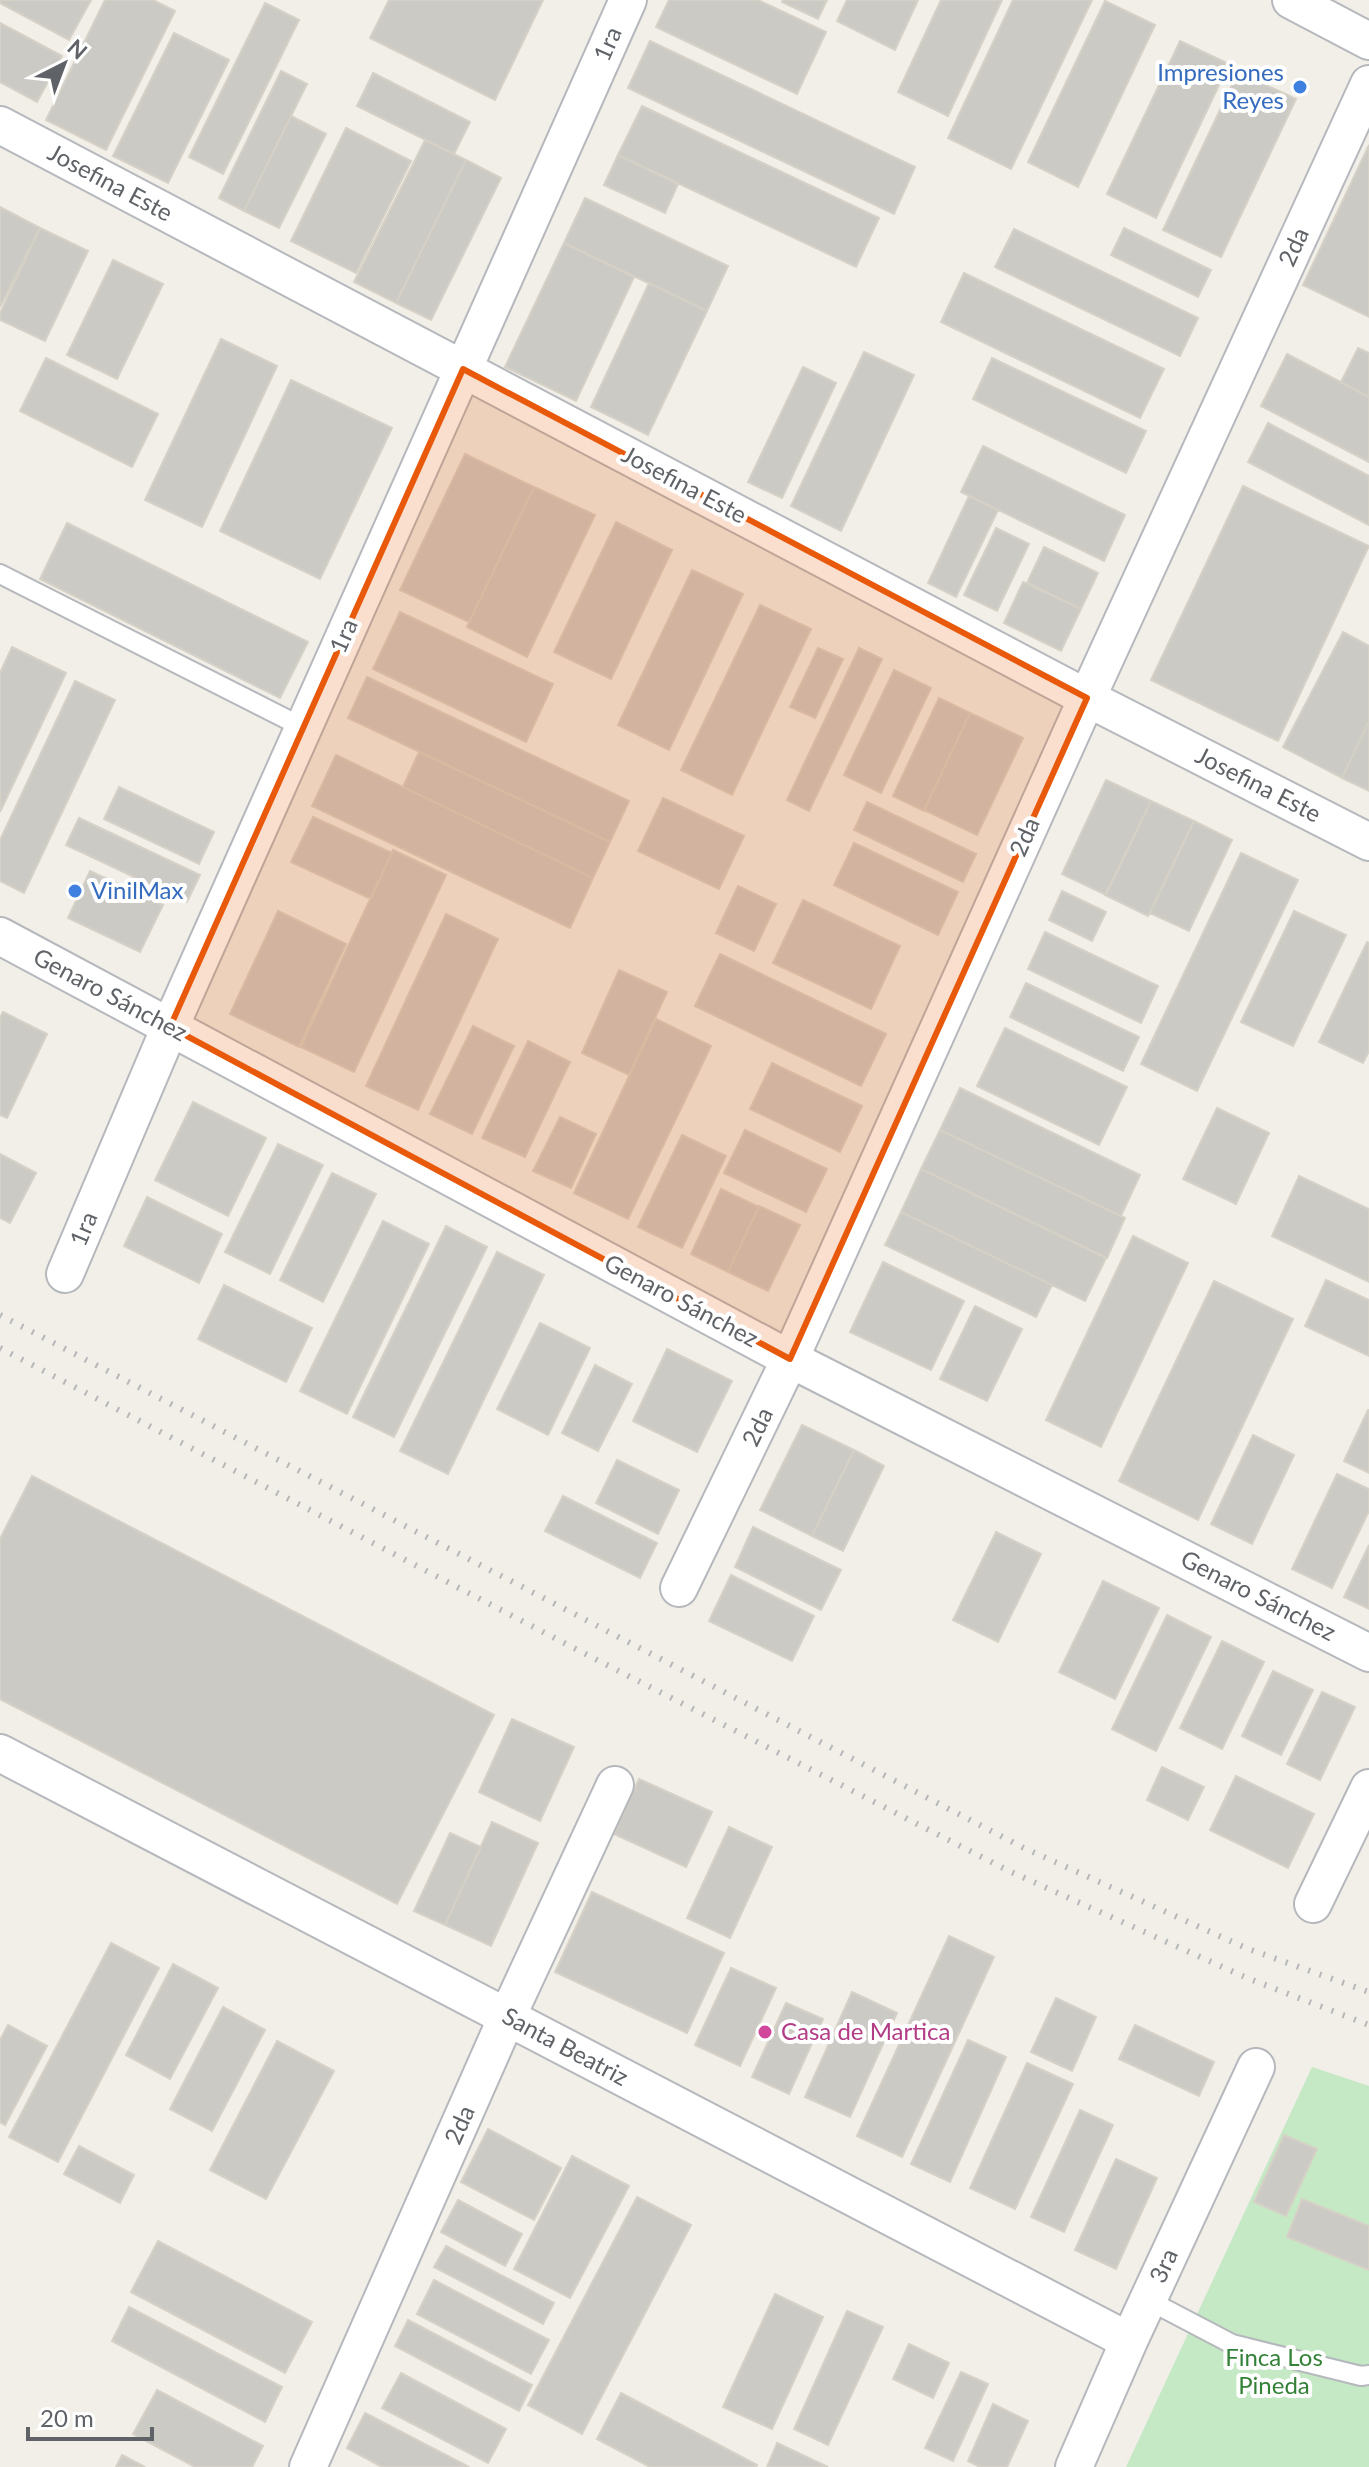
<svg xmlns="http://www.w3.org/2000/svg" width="1369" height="2467" font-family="Lato,sans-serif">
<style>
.green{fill:#c5e8c5}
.building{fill:#cccac5;stroke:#d6d1c6;stroke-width:2}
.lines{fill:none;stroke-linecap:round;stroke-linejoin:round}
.lane-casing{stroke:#b5b8bc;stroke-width:22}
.street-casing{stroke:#b5b8bc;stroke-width:40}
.lane{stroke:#fff;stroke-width:18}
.street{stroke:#fff;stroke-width:36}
.rail{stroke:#b6b7b8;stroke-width:6;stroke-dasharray:2 10;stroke-linecap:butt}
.marked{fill:#e8590c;fill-opacity:0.2;stroke:#e8590c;stroke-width:6;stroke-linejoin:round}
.shop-dot{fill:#3f7fe0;stroke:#fff;stroke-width:3}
.hotel-dot{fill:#d1479c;stroke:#fff;stroke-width:3}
.labels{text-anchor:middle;stroke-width:8;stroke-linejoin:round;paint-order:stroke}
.street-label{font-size:24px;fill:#5f6368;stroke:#fff}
.shop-label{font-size:24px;fill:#366cbe;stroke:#fff;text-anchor:end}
.hotel-label{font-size:24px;fill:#b23c85;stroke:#fff;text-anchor:start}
.park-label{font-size:24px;fill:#348238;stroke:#fff}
</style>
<rect width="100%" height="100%" fill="#f1efe8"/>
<path class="green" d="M 1312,2067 L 1369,2086 L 1369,2467 L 1126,2467 Z"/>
<path class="building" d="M 0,0 L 91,0 L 69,40 L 0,3 Z
M 105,0 L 153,0 L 175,11 L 106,150 L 46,120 Z
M 389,0 L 543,0 L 495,100 L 370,38 Z
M 669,0 L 758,0 L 826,32 L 797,94 L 656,27 Z
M 783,0 L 827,0 L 818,19 L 782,2 Z
M 847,0 L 918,0 L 895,50 L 837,21 Z
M 941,0 L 1002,0 L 948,116 L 898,92 Z
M 1013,0 L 1092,0 L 1011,169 L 948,138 Z
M 1105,1 L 1155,25 L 1078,187 L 1028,162 Z
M 265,3 L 299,20 L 223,174 L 189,157 Z
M 0,23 L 62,56 L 37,102 L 0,82 Z
M 174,33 L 229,60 L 168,183 L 113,156 Z
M 650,41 L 915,167 L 894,214 L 628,88 Z
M 1180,41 L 1229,64 L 1156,218 L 1107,194 Z
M 281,71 L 307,84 L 244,211 L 219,198 Z
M 1238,72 L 1296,99 L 1221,257 L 1163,230 Z
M 373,73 L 470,122 L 454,154 L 357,106 Z
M 642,106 L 879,218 L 856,267 L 618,155 Z
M 291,116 L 326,134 L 279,228 L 244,211 Z
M 346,128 L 411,161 L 356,273 L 291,241 Z
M 425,140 L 466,160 L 396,303 L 354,282 Z
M 1369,145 L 1369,317 L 1303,285 Z
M 618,155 L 678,184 L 665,213 L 604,185 Z
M 466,160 L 501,178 L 431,320 L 396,303 Z
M 585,198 L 728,266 L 707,311 L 564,243 Z
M 0,207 L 40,228 L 0,307 Z
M 40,228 L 88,251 L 45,341 L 0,320 L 0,313 Z
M 1124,228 L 1211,270 L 1198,297 L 1111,255 Z
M 1014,229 L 1198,318 L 1180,356 L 995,267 Z
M 564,243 L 634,277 L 576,401 L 505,367 Z
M 113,260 L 163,284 L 117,379 L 67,355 Z
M 964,273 L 1164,369 L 1140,418 L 941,322 Z
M 649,283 L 707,311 L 648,435 L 591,407 Z
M 221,339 L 277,366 L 202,527 L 145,500 Z
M 1358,348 L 1369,353 L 1369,397 L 1341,382 Z
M 864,352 L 914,375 L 841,531 L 791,506 Z
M 1287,354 L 1369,397 L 1369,462 L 1261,406 Z
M 46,358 L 158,414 L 132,467 L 20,411 Z
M 992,358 L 1146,431 L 1126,473 L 973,399 Z
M 803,367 L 836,383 L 782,498 L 748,482 Z
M 291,380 L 392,428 L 320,579 L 220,531 Z
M 1268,423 L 1369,476 L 1369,525 L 1248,462 Z
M 983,446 L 1125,515 L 1104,561 L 961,492 Z
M 465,454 L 534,487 L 469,622 L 400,590 Z
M 1243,486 L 1369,546 L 1278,741 L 1151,680 Z
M 534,487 L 595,515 L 527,657 L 467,627 Z
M 969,496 L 998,510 L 956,597 L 928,583 Z
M 616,522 L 672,550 L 611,679 L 554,652 Z
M 67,523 L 308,642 L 280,698 L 40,579 Z
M 996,528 L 1029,544 L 997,611 L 964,595 Z
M 1044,547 L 1098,573 L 1081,609 L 1027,583 Z
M 692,570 L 743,594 L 669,750 L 618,725 Z
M 1023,582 L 1081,609 L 1061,651 L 1004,623 Z
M 760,605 L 811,629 L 732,795 L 681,770 Z
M 400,612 L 553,684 L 526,742 L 373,669 Z
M 1343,632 L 1369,646 L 1369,721 L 1342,778 L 1283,747 Z
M 12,647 L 66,673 L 0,812 L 0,673 Z
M 818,648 L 843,659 L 815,718 L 790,707 Z
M 859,648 L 882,659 L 809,811 L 787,800 Z
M 894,670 L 931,688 L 881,793 L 844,775 Z
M 367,677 L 629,801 L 610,842 L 348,718 Z
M 75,681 L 115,700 L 24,893 L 0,881 L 0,840 Z
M 939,698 L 970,713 L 924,811 L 893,796 Z
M 970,713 L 1023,738 L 977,835 L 924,810 Z
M 1369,721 L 1369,791 L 1342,778 Z
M 419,752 L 610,842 L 593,878 L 403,787 Z
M 336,755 L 593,878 L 570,928 L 312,806 Z
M 1106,780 L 1151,801 L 1106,895 L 1062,874 Z
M 119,787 L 214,832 L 199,864 L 104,819 Z
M 663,798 L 744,836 L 719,889 L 638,851 Z
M 1151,801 L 1194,821 L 1148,916 L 1105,895 Z
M 867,802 L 976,854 L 963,882 L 854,830 Z
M 313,817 L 392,853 L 371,899 L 291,862 Z
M 79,818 L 200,875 L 187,902 L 66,845 Z
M 1194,821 L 1232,840 L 1189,931 L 1150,913 Z
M 854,843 L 958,892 L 938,935 L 834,885 Z
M 393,850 L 446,875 L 354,1072 L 301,1047 Z
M 1241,853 L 1298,880 L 1197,1091 L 1141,1064 Z
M 90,871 L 163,905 L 140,952 L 68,918 Z
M 738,886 L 776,904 L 754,951 L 716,933 Z
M 1062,891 L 1106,912 L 1092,941 L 1049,920 Z
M 803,900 L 900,946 L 871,1009 L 773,963 Z
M 278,911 L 346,944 L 299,1047 L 230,1014 Z
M 1294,911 L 1346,935 L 1293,1046 L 1241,1022 Z
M 446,914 L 498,939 L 418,1110 L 366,1086 Z
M 1045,932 L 1158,986 L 1141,1023 L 1028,969 Z
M 1367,942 L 1369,943 L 1369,1051 L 1363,1063 L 1319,1042 Z
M 720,954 L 886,1034 L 861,1086 L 695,1006 Z
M 619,970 L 667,992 L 629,1075 L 582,1053 Z
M 1026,983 L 1139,1037 L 1123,1071 L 1010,1017 Z
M 3,1012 L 47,1034 L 7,1118 L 0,1115 L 0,1018 Z
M 656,1019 L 711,1046 L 628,1219 L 574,1193 Z
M 473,1026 L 514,1046 L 472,1134 L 430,1114 Z
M 1005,1028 L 1127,1087 L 1099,1145 L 977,1086 Z
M 528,1041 L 570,1062 L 525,1157 L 482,1138 Z
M 772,1063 L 862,1106 L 840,1152 L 750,1109 Z
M 960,1088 L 1140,1175 L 1121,1216 L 940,1130 Z
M 193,1102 L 266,1138 L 228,1216 L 155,1180 Z
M 1217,1108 L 1269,1133 L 1236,1204 L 1183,1179 Z
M 560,1117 L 596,1134 L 571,1188 L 533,1171 Z
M 745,1130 L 827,1169 L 806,1212 L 724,1173 Z
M 940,1130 L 1125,1218 L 1107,1258 L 921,1169 Z
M 682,1135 L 726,1156 L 682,1248 L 638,1227 Z
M 278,1144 L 323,1165 L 270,1274 L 225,1252 Z
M 0,1154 L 36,1173 L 10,1223 L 0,1218 Z
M 921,1169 L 1106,1258 L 1085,1301 L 901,1212 Z
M 332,1173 L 376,1194 L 323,1302 L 280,1280 Z
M 1299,1176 L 1369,1209 L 1369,1282 L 1272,1236 Z
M 721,1189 L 759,1207 L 728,1272 L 691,1254 Z
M 147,1197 L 222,1234 L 199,1283 L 124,1246 Z
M 759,1206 L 800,1225 L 768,1291 L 728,1272 Z
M 901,1212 L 1052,1285 L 1036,1317 L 885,1245 Z
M 383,1221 L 429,1244 L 347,1414 L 300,1391 Z
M 446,1226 L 487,1247 L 394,1437 L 353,1417 Z
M 1133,1236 L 1188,1263 L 1101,1447 L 1046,1420 Z
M 497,1252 L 544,1275 L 448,1474 L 400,1451 Z
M 883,1262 L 964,1301 L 931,1370 L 850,1332 Z
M 1326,1280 L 1369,1300 L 1369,1356 L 1305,1326 Z
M 1214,1281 L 1293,1319 L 1198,1520 L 1119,1481 Z
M 224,1285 L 312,1328 L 286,1382 L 198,1339 Z
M 975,1306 L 1022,1329 L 987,1401 L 940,1379 Z
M 540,1323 L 590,1348 L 548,1435 L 497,1409 Z
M 667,1349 L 732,1381 L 697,1452 L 633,1421 Z
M 595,1365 L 632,1384 L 598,1451 L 562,1433 Z
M 1368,1410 L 1369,1410 L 1369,1473 L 1344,1461 Z
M 802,1425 L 854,1450 L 812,1536 L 760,1510 Z
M 1253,1435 L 1294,1455 L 1252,1544 L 1211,1524 Z
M 854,1450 L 884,1466 L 843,1551 L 812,1536 Z
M 617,1460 L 679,1490 L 658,1534 L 596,1503 Z
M 1337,1474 L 1369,1489 L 1369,1511 L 1332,1588 L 1292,1569 Z
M 32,1476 L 494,1715 L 397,1904 L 0,1699 L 0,1539 Z
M 563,1496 L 657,1543 L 640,1578 L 545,1531 Z
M 753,1527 L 841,1570 L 821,1610 L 735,1567 Z
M 996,1532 L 1041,1554 L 998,1642 L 953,1620 Z
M 1369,1545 L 1369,1609 L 1344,1597 Z
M 731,1575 L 814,1616 L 792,1661 L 709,1621 Z
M 1103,1581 L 1159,1608 L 1115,1699 L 1059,1672 Z
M 1167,1615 L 1211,1637 L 1156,1751 L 1112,1729 Z
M 1222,1641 L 1264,1662 L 1222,1749 L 1180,1728 Z
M 1273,1671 L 1313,1690 L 1281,1755 L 1242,1736 Z
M 1322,1692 L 1355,1707 L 1320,1780 L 1287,1764 Z
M 512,1719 L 574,1747 L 540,1821 L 479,1792 Z
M 1162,1767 L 1204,1787 L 1188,1820 L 1147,1800 Z
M 1236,1776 L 1314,1814 L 1288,1868 L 1210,1830 Z
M 639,1779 L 712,1812 L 686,1867 L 614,1834 Z
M 492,1822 L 538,1843 L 491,1946 L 445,1925 Z
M 729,1827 L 772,1847 L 730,1938 L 687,1918 Z
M 450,1833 L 481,1847 L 445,1925 L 414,1911 Z
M 592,1892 L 724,1953 L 687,2033 L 555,1972 Z
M 949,1936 L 994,1957 L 902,2157 L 857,2136 Z
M 111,1943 L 159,1968 L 58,2162 L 9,2137 Z
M 173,1964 L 218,1988 L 170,2079 L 126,2055 Z
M 731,1968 L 776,1988 L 740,2066 L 695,2045 Z
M 852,1992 L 897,2013 L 850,2117 L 805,2097 Z
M 1056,1998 L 1096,2017 L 1072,2071 L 1031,2052 Z
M 786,2003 L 823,2019 L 789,2094 L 752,2077 Z
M 223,2007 L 265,2030 L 212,2131 L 170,2109 Z
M 8,2025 L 47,2046 L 5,2125 L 0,2122 L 0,2040 Z
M 1135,2025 L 1214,2062 L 1199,2096 L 1119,2059 Z
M 968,2040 L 1006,2057 L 950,2182 L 911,2164 Z
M 277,2041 L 334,2071 L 266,2199 L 210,2170 Z
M 1027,2063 L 1073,2084 L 1015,2209 L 970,2188 Z
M 1080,2110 L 1113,2125 L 1064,2232 L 1031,2217 Z
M 488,2129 L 561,2168 L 534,2220 L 461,2182 Z
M 1284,2135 L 1317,2149 L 1286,2216 L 1254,2202 Z
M 79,2146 L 134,2175 L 120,2203 L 64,2174 Z
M 572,2156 L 629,2186 L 570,2298 L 514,2269 Z
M 1116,2159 L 1157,2178 L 1116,2269 L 1075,2250 Z
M 637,2197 L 691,2225 L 582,2434 L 528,2405 Z
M 1302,2199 L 1369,2226 L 1369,2270 L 1287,2237 Z
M 458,2200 L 522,2234 L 505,2266 L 441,2232 Z
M 158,2241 L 312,2322 L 285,2373 L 131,2292 Z
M 446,2246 L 554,2303 L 543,2324 L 434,2267 Z
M 434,2280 L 549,2340 L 531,2374 L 417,2314 Z
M 775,2294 L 823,2317 L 772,2429 L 723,2407 Z
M 129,2307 L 282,2387 L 265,2422 L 112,2341 Z
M 847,2311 L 883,2327 L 828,2445 L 794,2429 Z
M 408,2320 L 532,2385 L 519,2411 L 395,2346 Z
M 909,2344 L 949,2363 L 933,2398 L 893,2379 Z
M 961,2372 L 988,2384 L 953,2461 L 925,2448 Z
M 401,2373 L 506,2429 L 488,2463 L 382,2408 Z
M 157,2390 L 263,2446 L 252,2467 L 195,2467 L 133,2434 Z
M 621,2393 L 757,2465 L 756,2467 L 650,2467 L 597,2439 Z
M 993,2404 L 1028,2421 L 1007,2467 L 980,2467 L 968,2461 Z
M 365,2413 L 469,2467 L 382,2467 L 347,2448 Z
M 777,2443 L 828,2467 L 767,2467 Z
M 122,2455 L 145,2467 L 116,2467 Z"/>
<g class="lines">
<g class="lane-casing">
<path id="lane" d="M 0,574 L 304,728
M 1148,2300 L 1232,2344 L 1361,2376 L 1369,2375"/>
</g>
<g class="street-casing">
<path id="street" d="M 1291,0 L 1369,41
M 0,125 L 1087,698 L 1369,842
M 0,936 L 790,1359 L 1369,1653
M 65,1274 L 170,1027 L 628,0
M 679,1588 L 790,1359 L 1087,698 L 1369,84
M 0,1753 L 1129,2341
M 1313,1904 L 1369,1788
M 308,2467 L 507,2017 L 615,1785
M 1074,2467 L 1129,2341 L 1256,2067"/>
</g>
<use href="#lane" class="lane"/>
<use href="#street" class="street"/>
<path class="rail" d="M 0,1315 L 1022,1847 L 1246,1948 L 1369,1992
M 0,1348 L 570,1646 L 1009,1871 L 1247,1978 L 1369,2025"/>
</g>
<path class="marked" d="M 463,369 L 1087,698 L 790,1359 L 170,1027 Z"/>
<g class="shop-dot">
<circle cx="1300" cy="87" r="8"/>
<circle cx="75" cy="891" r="8"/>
</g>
<circle class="hotel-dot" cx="765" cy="2032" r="8"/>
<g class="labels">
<g class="street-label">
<text transform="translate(608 44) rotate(-66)" y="8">1ra</text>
<text transform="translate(110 183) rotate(28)" y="8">Josefina Este</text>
<text transform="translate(1294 247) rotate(-65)" y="8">2da</text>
<text transform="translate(684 485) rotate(28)" y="8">Josefina Este</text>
<text transform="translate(344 636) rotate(-66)" y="8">1ra</text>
<text transform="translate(1258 785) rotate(27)" y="8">Josefina Este</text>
<text transform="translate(1025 837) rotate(-66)" y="8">2da</text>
<text transform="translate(110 995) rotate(28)" y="8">Genaro Sánchez</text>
<text transform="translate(84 1229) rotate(-67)" y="8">1ra</text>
<text transform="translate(681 1301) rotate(28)" y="8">Genaro Sánchez</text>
<text transform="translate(758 1427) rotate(-64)" y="8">2da</text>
<text transform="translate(1258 1596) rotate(27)" y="8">Genaro Sánchez</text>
<text transform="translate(565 2047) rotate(28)" y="8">Santa Beatriz</text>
<text transform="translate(460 2125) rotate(-66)" y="8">2da</text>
<text transform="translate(1164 2266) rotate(-65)" y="8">3ra</text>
</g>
<g class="shop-label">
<text x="1284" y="81">Impresiones<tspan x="1284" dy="28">Reyes</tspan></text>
<text x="91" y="899" text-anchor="start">VinilMax</text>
</g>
<g class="hotel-label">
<text x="781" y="2040">Casa de Martica</text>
</g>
<g class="park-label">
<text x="1274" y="2366">Finca Los<tspan x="1274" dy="28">Pineda</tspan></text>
</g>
</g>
<g transform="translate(64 64) rotate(42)" stroke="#ffffff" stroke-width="6" paint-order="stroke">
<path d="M0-6L14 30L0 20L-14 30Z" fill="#5f6368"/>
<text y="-12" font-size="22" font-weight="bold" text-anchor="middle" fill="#5f6368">N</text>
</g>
<path d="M28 2427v12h124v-12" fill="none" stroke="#5f6368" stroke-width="4"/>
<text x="40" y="2427" font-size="24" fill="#5f6368" stroke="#ffffff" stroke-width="6" paint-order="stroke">20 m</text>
</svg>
